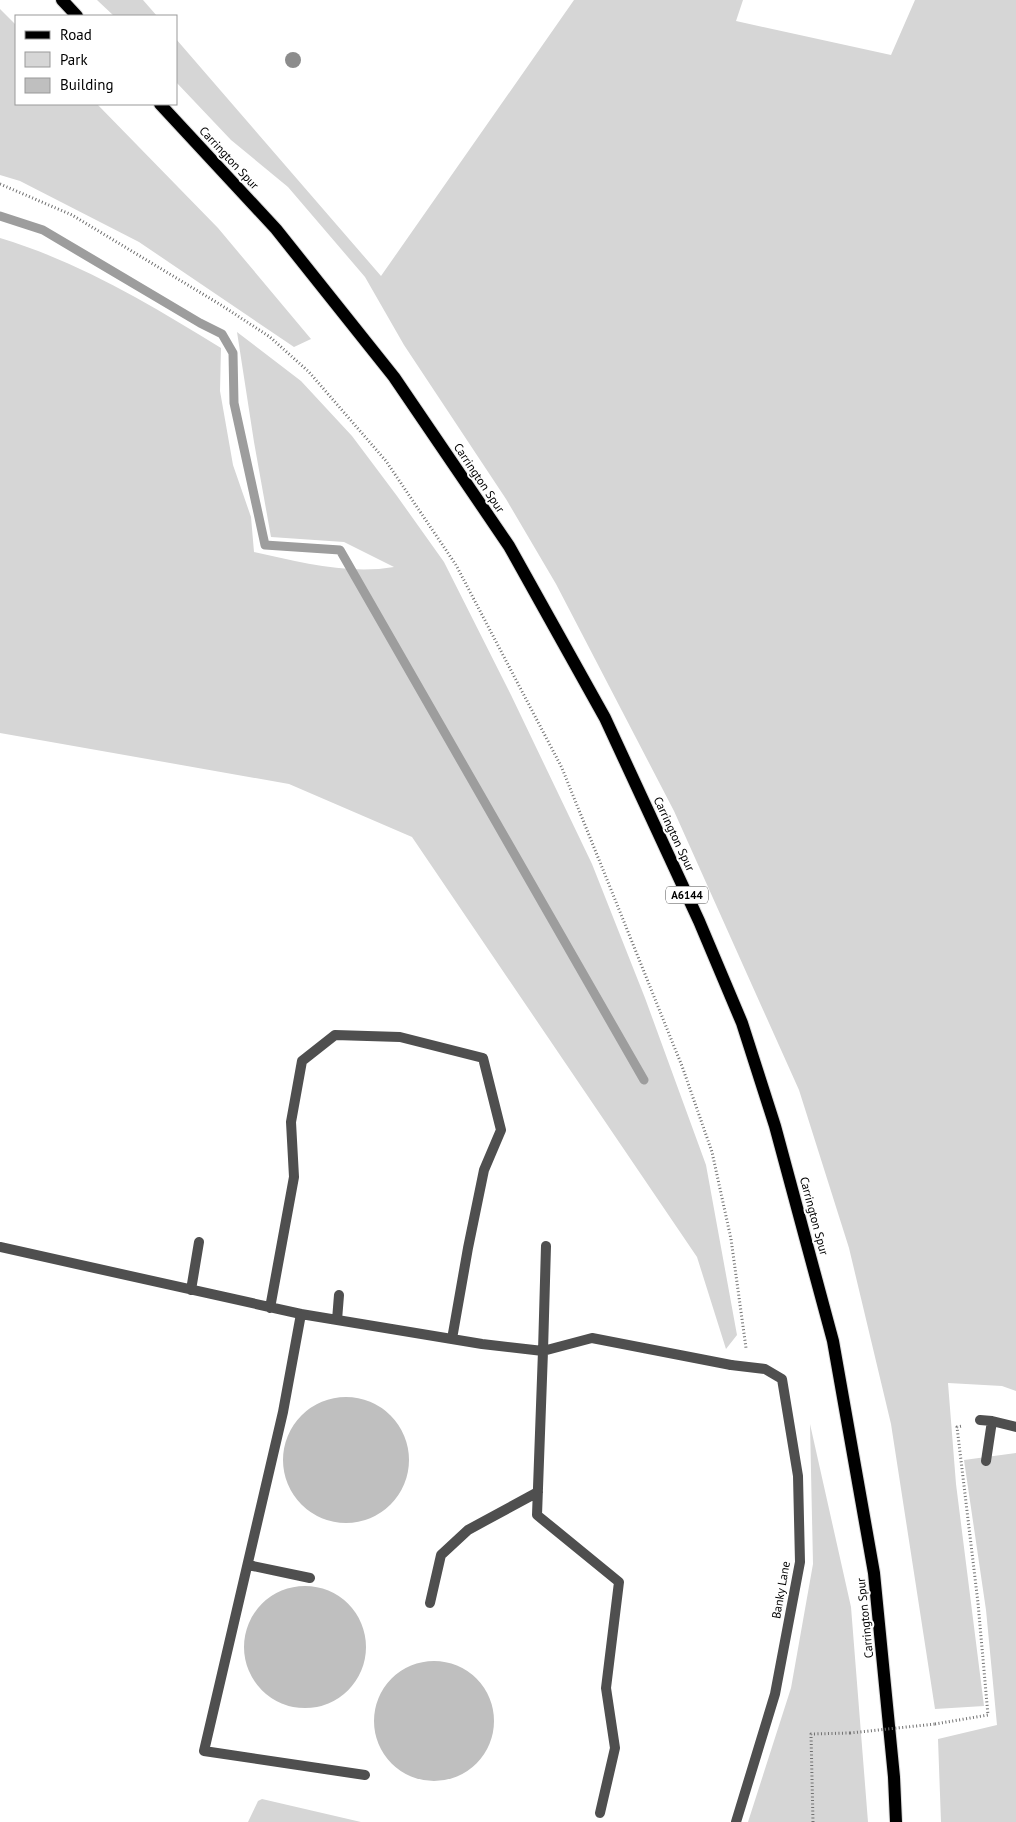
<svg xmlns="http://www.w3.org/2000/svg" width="1016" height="1822" font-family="'PT Sans',sans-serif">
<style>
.green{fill:#d6d6d6}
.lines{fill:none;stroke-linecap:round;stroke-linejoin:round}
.stream{stroke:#9d9d9d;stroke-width:9}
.building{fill:#bfbfbf}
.primary-casing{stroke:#dbdbdb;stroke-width:14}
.path{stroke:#717171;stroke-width:3;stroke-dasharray:1 2.5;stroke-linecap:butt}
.service{stroke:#4f4f4f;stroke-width:10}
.pedestrian{stroke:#4f4f4f;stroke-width:10}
.minor{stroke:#4f4f4f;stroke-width:10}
.primary{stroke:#000;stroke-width:12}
.path-bridge{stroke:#717171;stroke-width:3;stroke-dasharray:1 2.5;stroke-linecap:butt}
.tree{fill:#8c8c8c}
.labels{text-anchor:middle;stroke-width:4;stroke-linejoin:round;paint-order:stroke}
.shield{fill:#fff;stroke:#4c4c4c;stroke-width:1}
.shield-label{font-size:11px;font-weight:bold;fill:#000}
.street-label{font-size:12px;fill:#000;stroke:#fff}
</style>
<rect width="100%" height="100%" fill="#fff"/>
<path class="green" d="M 97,0 L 143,0 L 157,16 L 114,16 Z
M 574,0 L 743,0 L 736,21 L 891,55 L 915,0 L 1016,0 L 1016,1391 L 1002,1386 L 948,1383 L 956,1484 L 984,1706 L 935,1709 L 891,1424 L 849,1248 L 799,1090 L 674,811 L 556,584 L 506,499 L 404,345 L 365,277 L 288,187 L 231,140 L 176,82 L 176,39 L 381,276 Z
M 0,9 L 16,25 L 16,104 L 97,104 L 218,228 L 311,339 L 294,347 L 139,242 L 20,181 L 0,175 Z
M 0,238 C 80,262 151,305 221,348 L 220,391 L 233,465 L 251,517 L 254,552 C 300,562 348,575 394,567 L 344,542 L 271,537 L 254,442 L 237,332 L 301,381 L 352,436 L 397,496 L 444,562 L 511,695 L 592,864 L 645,998 L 706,1165 L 737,1335 L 726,1349 L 697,1257 L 412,837 L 289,784 L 0,733 Z
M 810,1424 L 851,1607 L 868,1822 L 748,1822 L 791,1688 L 813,1564 Z
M 1016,1453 L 1016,1822 L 941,1822 L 938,1739 L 997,1725 L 986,1610 L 964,1460 Z
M 262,1799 L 361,1822 L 248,1822 L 258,1801 Z"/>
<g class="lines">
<path class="stream" d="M 0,216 L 43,230 L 200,323 L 222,334 L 233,353 L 234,403 L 265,545 L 340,550 L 644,1080"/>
</g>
<path class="building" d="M283 1460a63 63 0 1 1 126 0a63 63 0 1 1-126 0Z
M244 1647a61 61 0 1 1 122 0a61 61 0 1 1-122 0Z
M374 1721a60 60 0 1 1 120 0a60 60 0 1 1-120 0Z"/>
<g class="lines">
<g class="primary-casing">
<path id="primary" d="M 62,0 L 77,16
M 160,104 L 276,229 L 394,377 L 509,546 L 605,718 L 699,921 L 742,1023 L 775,1126 L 833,1341 L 874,1573 L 894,1777 L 896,1822"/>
</g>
<path class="path" d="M 0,184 L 72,215 L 221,305 L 270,337 L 309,372 L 386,461 L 456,565 L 562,768 L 682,1066 L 712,1152 L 731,1239 L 746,1348
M 935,1724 L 988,1715 L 978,1603 L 957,1427 L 962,1426
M 813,1822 L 811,1734 L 850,1733"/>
<path class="service" d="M 0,1247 L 301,1314
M 191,1290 L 199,1242
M 270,1308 L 294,1177 L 291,1122 L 302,1061 L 335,1035 L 400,1037 L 483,1058 L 501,1130 L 484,1170 L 468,1248 L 452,1339
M 337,1320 L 339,1295
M 248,1565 L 310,1578
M 430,1603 L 441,1555 L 468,1530 L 538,1492
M 365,1775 L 204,1751 L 283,1412 L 301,1314 L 482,1344 L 543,1351 L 546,1246
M 600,1813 L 615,1748 L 606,1688 L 619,1582 L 537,1515 L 543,1351 L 592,1338 L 731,1365"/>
<path class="pedestrian" d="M 980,1420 L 992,1421 L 1016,1427
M 986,1461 L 992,1421"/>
<path class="minor" d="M 731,1365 L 765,1369 L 782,1379 L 798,1476 L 800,1562 L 775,1694 L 736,1822"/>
<use href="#primary" class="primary"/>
<path class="path-bridge" d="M 850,1733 L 935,1724"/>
</g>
<circle class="tree" cx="293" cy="60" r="8"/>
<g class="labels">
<rect class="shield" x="666" y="886.5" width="42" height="17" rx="4"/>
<g class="shield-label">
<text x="687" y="899">A6144</text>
</g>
<g class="street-label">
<text transform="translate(229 158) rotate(47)" y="4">Carrington Spur</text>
<text transform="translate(479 478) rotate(56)" y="4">Carrington Spur</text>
<text transform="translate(674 834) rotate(65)" y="4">Carrington Spur</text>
<text transform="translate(814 1216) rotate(75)" y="4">Carrington Spur</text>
<text transform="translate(781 1590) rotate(-80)" y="4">Banky Lane</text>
<text transform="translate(865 1618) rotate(-96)" y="4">Carrington Spur</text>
</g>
</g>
<rect x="15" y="15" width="162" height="90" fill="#ffffff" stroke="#999999"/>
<rect x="25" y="31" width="25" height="8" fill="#000000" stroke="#999999"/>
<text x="60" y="40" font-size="15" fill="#000000">Road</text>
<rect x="25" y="52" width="25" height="15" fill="#d6d6d6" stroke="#999999"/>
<text x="60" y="65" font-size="15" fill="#000000">Park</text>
<rect x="25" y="78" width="25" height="15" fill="#bfbfbf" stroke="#999999"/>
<text x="60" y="90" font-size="15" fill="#000000">Building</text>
</svg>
